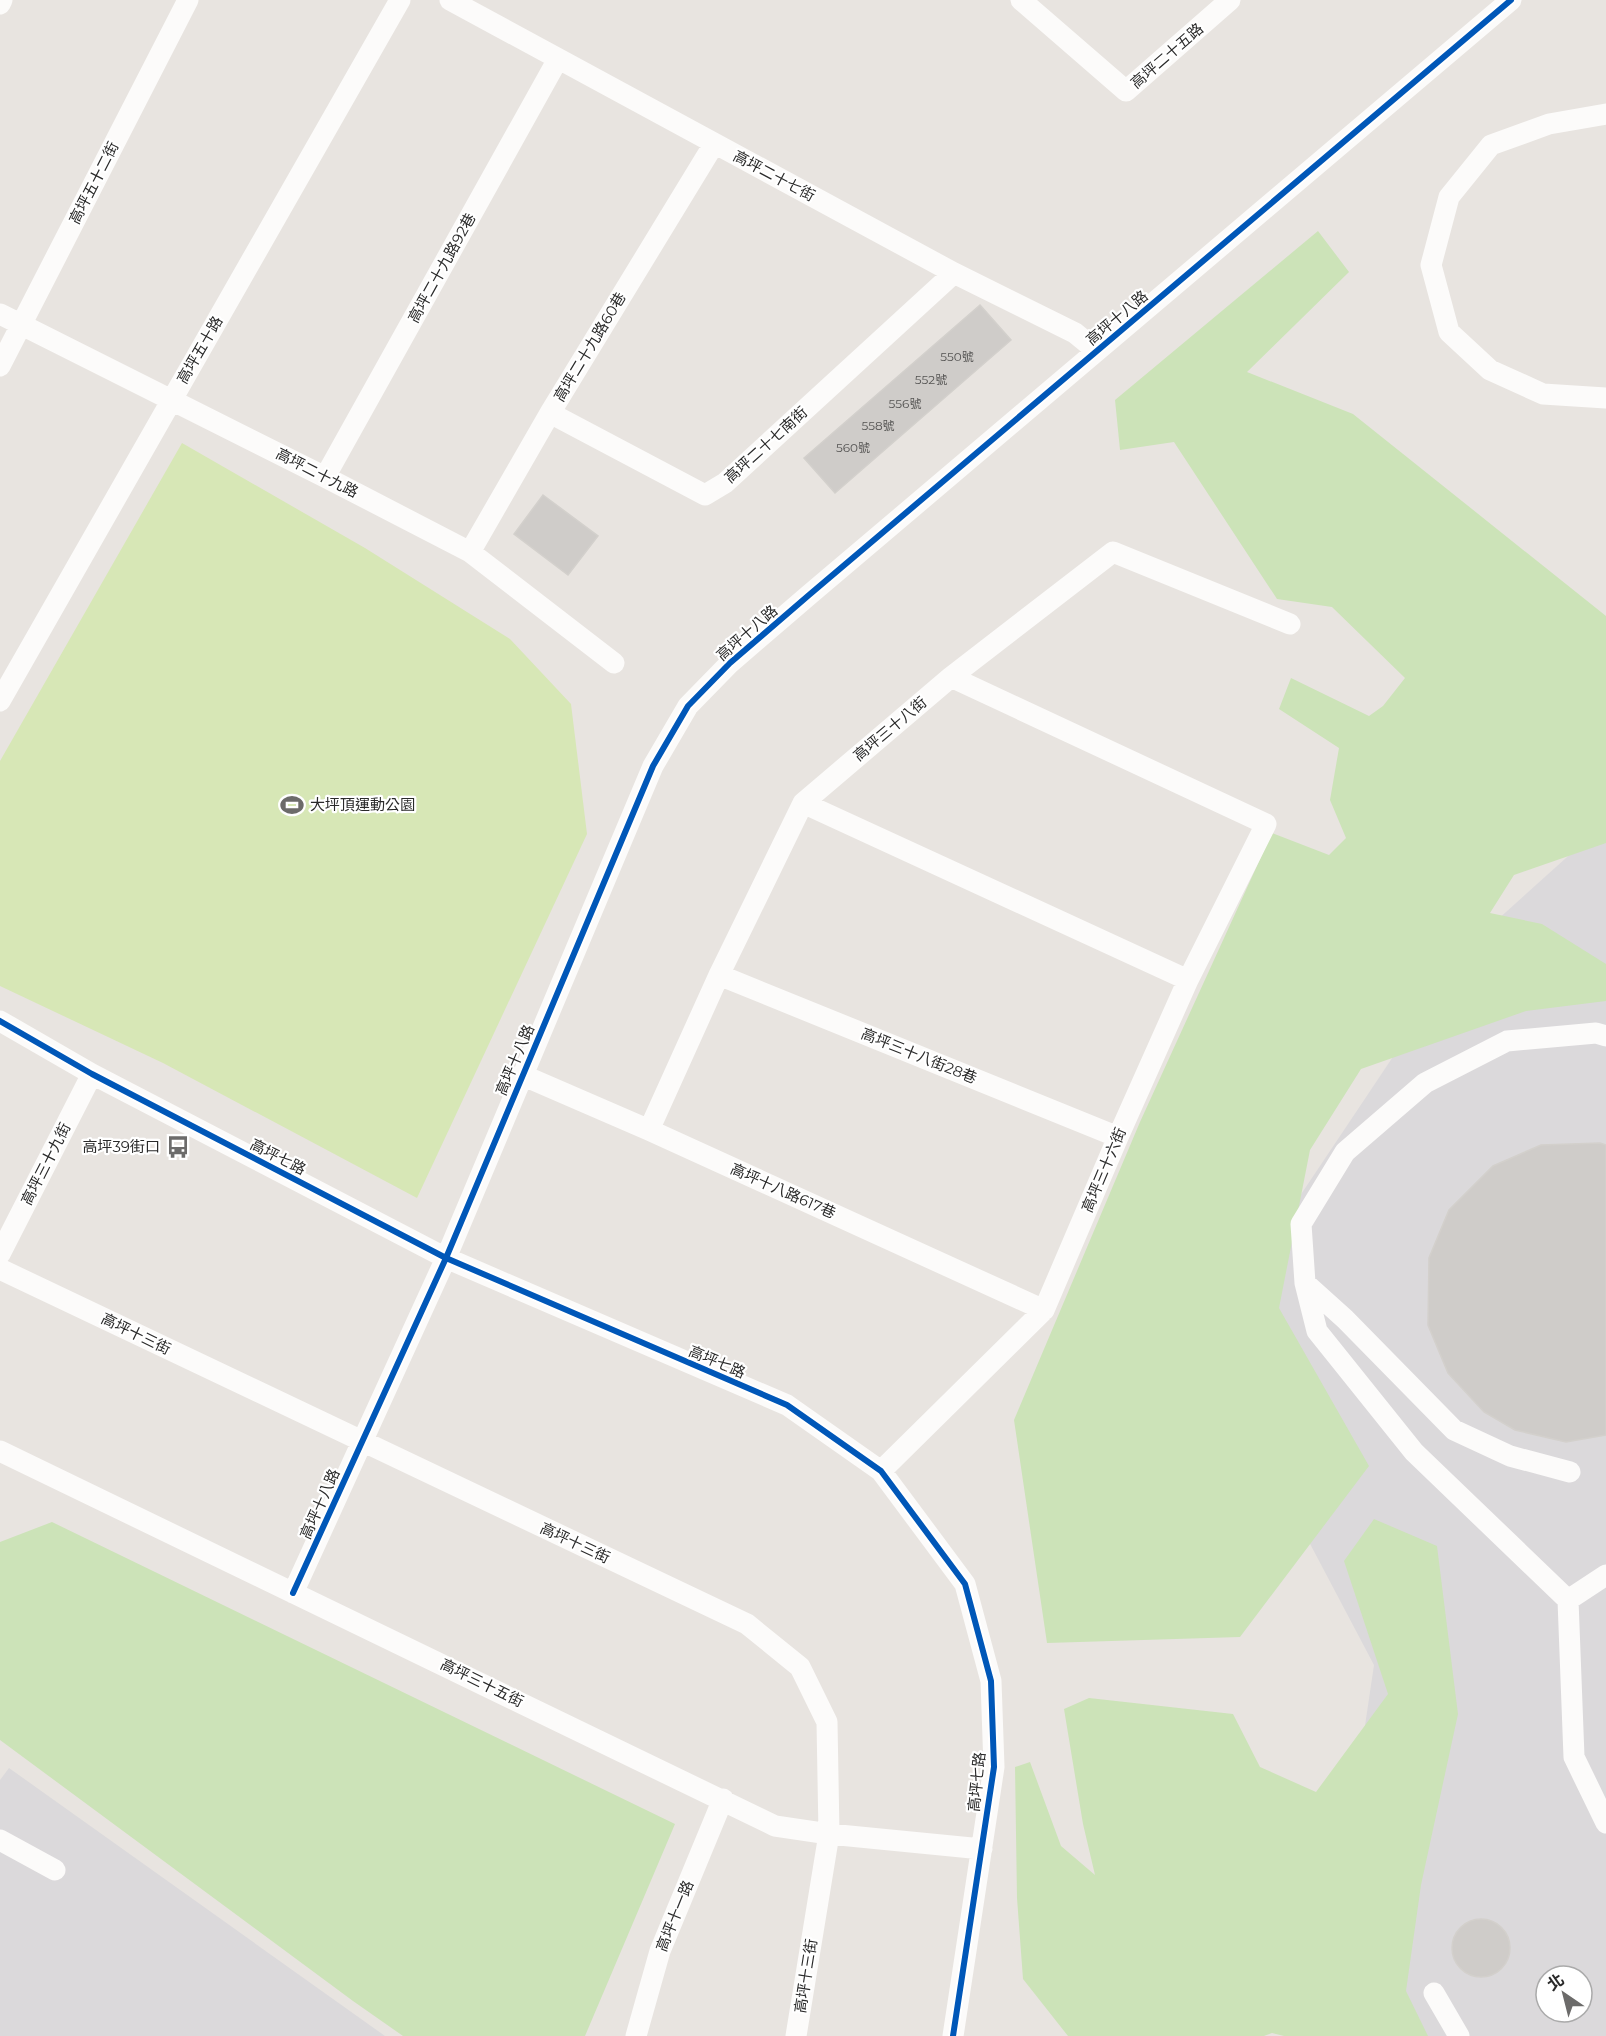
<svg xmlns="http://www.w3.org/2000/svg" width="1606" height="2036" font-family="Montserrat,'Noto Sans TC',sans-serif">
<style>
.industrial{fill:#dbd9db;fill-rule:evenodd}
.green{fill:#cce3b8}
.pitch{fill:#d7e7b6}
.building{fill:#cfccc9;stroke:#d3d0cc;stroke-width:1.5}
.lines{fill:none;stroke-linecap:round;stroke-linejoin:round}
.minor{stroke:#fcfbfa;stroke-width:21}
.cycleway-casing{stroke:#fff;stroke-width:10}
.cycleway{stroke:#0057b8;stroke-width:6}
.labels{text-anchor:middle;stroke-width:4.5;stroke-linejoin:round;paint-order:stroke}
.number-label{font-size:12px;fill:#545352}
.street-label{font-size:15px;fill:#2a2a2a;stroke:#fff}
.poi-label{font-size:15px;fill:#2a2a2a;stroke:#fff;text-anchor:start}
</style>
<rect width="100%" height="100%" fill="#e8e4e0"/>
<path class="industrial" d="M 1606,822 L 1606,2036 L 1319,2036 L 1374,1665 L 1203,1341 L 1465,949 ZM 1546,1976 L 1582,1976 L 1582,2012 L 1546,2012 Z
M 9,1768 L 385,2036 L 0,2036 L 0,1780 Z"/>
<path class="green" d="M 1318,231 L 1349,272 L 1247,372 L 1353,414 L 1606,616 L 1606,843 L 1514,875 L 1490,913 L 1542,924 L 1606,964 L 1606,1001 L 1526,1011 L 1361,1069 L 1310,1150 L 1279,1308 L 1369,1466 L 1240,1637 L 1047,1643 L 1014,1420 L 1140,1122 L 1272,833 L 1329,855 L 1346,838 L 1330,800 L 1339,748 L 1279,709 L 1291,678 L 1369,716 L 1383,706 L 1405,678 L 1332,607 L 1277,599 L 1174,442 L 1120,450 L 1115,400 Z
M 1374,1519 L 1437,1546 L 1458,1714 L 1421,1885 L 1406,1991 L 1428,2036 L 1284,2036 L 1272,2033 L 1264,2036 L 1068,2036 L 1023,1979 L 1017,1898 L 1015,1767 L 1030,1762 L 1061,1846 L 1095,1875 L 1083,1824 L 1064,1709 L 1089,1698 L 1233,1714 L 1260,1767 L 1316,1792 L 1388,1694 L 1344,1561 Z
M 52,1522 L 675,1824 L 585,2036 L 403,2036 L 353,2001 L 0,1740 L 0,1542 Z"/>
<path class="pitch" d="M 182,443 L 365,548 L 510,639 L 571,704 L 587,834 L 417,1198 L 163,1063 L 0,986 L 0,761 Z"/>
<path class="building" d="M 980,305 L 1011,340 L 835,493 L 804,458 Z
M 543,495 L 598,536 L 568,575 L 514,534 Z
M 1600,1143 L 1606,1145 L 1606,1435 L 1566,1442 L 1515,1430 L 1484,1412 L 1448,1373 L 1428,1325 L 1429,1258 L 1449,1210 L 1493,1166 L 1541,1145 Z
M1452 1948a29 29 0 1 1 58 0a29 29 0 1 1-58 0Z"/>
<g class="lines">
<path class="minor" d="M 450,0 L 954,273 L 1075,333 L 1097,351
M 1021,0 L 1126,91 L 1230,0
M 0,4 L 2,0
M 1606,114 L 1549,124 L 1491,145 L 1449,197 L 1431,265 L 1449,332 L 1490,370 L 1543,394 L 1606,398
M 0,314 L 325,477 L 470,552 L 614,663
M 0,366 L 188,0
M 550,413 L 705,495 L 725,483 L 954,273
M 325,477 L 558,59
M 470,552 L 550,413 L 714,144
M 0,701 L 400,0
M 803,803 L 1188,980
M 719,975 L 1118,1137
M 0,1021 L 92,1074 L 446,1258 L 787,1405 L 881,1471 L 965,1584 L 991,1681 L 994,1767 L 953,2036
M 1606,1036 L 1596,1033 L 1507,1041 L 1425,1083 L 1345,1152 L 1301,1224 L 1305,1283 L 1317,1331 L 1414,1452 L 1568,1600 L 1606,1575
M 522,1075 L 649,1130 L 1044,1310
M 649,1130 L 719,975 L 803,803 L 951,677 L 1113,552 L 1290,624
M 0,1254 L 92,1074
M 0,1269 L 747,1624 L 800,1667 L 827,1722 L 829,1834 L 796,2036
M 1305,1283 L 1345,1319 L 1454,1430 L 1510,1456 L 1570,1472
M 0,1451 L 775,1826 L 829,1834 L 982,1849
M 881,1471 L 1044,1310 L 1118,1137 L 1188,980 L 1266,824 L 951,677
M 293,1593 L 446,1258 L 653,766 L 688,706 L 730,663 L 809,595 L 1511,0
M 1568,1600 L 1574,1757 L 1606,1823
M 0,1840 L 55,1870
M 1434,1993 L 1459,2036
M 636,2036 L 660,1951 L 723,1799"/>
<g class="cycleway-casing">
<path id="cycleway" d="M 0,1021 L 92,1074 L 446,1258 L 787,1405 L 881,1471 L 965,1584 L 991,1681 L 994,1767 L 953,2036
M 293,1593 L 446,1258 L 653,766 L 688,706 L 730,663 L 809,595 L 1511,0"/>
</g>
<use href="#cycleway" class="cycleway"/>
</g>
<defs>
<g id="stadium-bare" transform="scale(1.8)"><path d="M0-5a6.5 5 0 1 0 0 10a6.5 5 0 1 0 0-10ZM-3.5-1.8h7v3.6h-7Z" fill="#6c6b6a" stroke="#fff" stroke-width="2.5" paint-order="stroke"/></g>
<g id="bus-bare" transform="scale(1.8)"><path d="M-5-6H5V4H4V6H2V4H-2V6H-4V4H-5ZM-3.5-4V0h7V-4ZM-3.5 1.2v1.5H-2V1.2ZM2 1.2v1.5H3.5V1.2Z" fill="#6c6b6a" stroke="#fff" stroke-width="2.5" paint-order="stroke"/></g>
</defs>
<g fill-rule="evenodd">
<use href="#stadium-bare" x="292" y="805"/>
<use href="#bus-bare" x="178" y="1147"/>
</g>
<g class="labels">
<g class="number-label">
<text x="957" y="361">550號</text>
<text x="931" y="384">552號</text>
<text x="905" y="408">556號</text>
<text x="878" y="430">558號</text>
<text x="853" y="452">560號</text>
</g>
<g class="street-label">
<text transform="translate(1167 56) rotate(-41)" y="5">高坪二十五路</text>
<text transform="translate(774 176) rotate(28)" y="5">高坪二十七街</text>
<text transform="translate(94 183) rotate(-63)" y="5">高坪五十二街</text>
<text transform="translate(442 268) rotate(-61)" y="5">高坪二十九路92巷</text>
<text transform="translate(1117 318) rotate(-40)" y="5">高坪十八路</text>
<text transform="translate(590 347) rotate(-59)" y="5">高坪二十九路60巷</text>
<text transform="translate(200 350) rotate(-60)" y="5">高坪五十路</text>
<text transform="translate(766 445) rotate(-42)" y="5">高坪二十七南街</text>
<text transform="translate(317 473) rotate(27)" y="5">高坪二十九路</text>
<text transform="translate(747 633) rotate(-41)" y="5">高坪十八路</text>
<text transform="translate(890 729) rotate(-40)" y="5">高坪三十八街</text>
<text transform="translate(919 1056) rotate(22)" y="5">高坪三十八街28巷</text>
<text transform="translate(515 1060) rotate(-67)" y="5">高坪十八路</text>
<text transform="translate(278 1157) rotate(27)" y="5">高坪七路</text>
<text transform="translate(46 1164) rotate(-63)" y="5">高坪三十九街</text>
<text transform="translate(1104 1170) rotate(-67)" y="5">高坪三十六街</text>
<text transform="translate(783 1191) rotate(24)" y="5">高坪十八路617巷</text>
<text transform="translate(136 1334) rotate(26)" y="5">高坪十三街</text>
<text transform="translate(717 1362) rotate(23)" y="5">高坪七路</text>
<text transform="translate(320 1504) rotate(-66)" y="5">高坪十八路</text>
<text transform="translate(575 1543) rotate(25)" y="5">高坪十三街</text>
<text transform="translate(482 1683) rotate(26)" y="5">高坪三十五街</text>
<text transform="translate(977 1782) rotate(-84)" y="5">高坪七路</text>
<text transform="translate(675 1916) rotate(-68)" y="5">高坪十一路</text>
<text transform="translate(806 1976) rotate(-81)" y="5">高坪十三街</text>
</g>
<g class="poi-label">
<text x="310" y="810">大坪頂運動公園</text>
<text x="160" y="1152" text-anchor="end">高坪39街口</text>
</g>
</g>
<g transform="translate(1564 1994) rotate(325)"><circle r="28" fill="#ffffff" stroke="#aaaaaa" stroke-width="1.5"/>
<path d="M0-4.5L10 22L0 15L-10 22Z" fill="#6c6b6a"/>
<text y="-9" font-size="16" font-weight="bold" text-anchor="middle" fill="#2a2a2a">北</text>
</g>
</svg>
